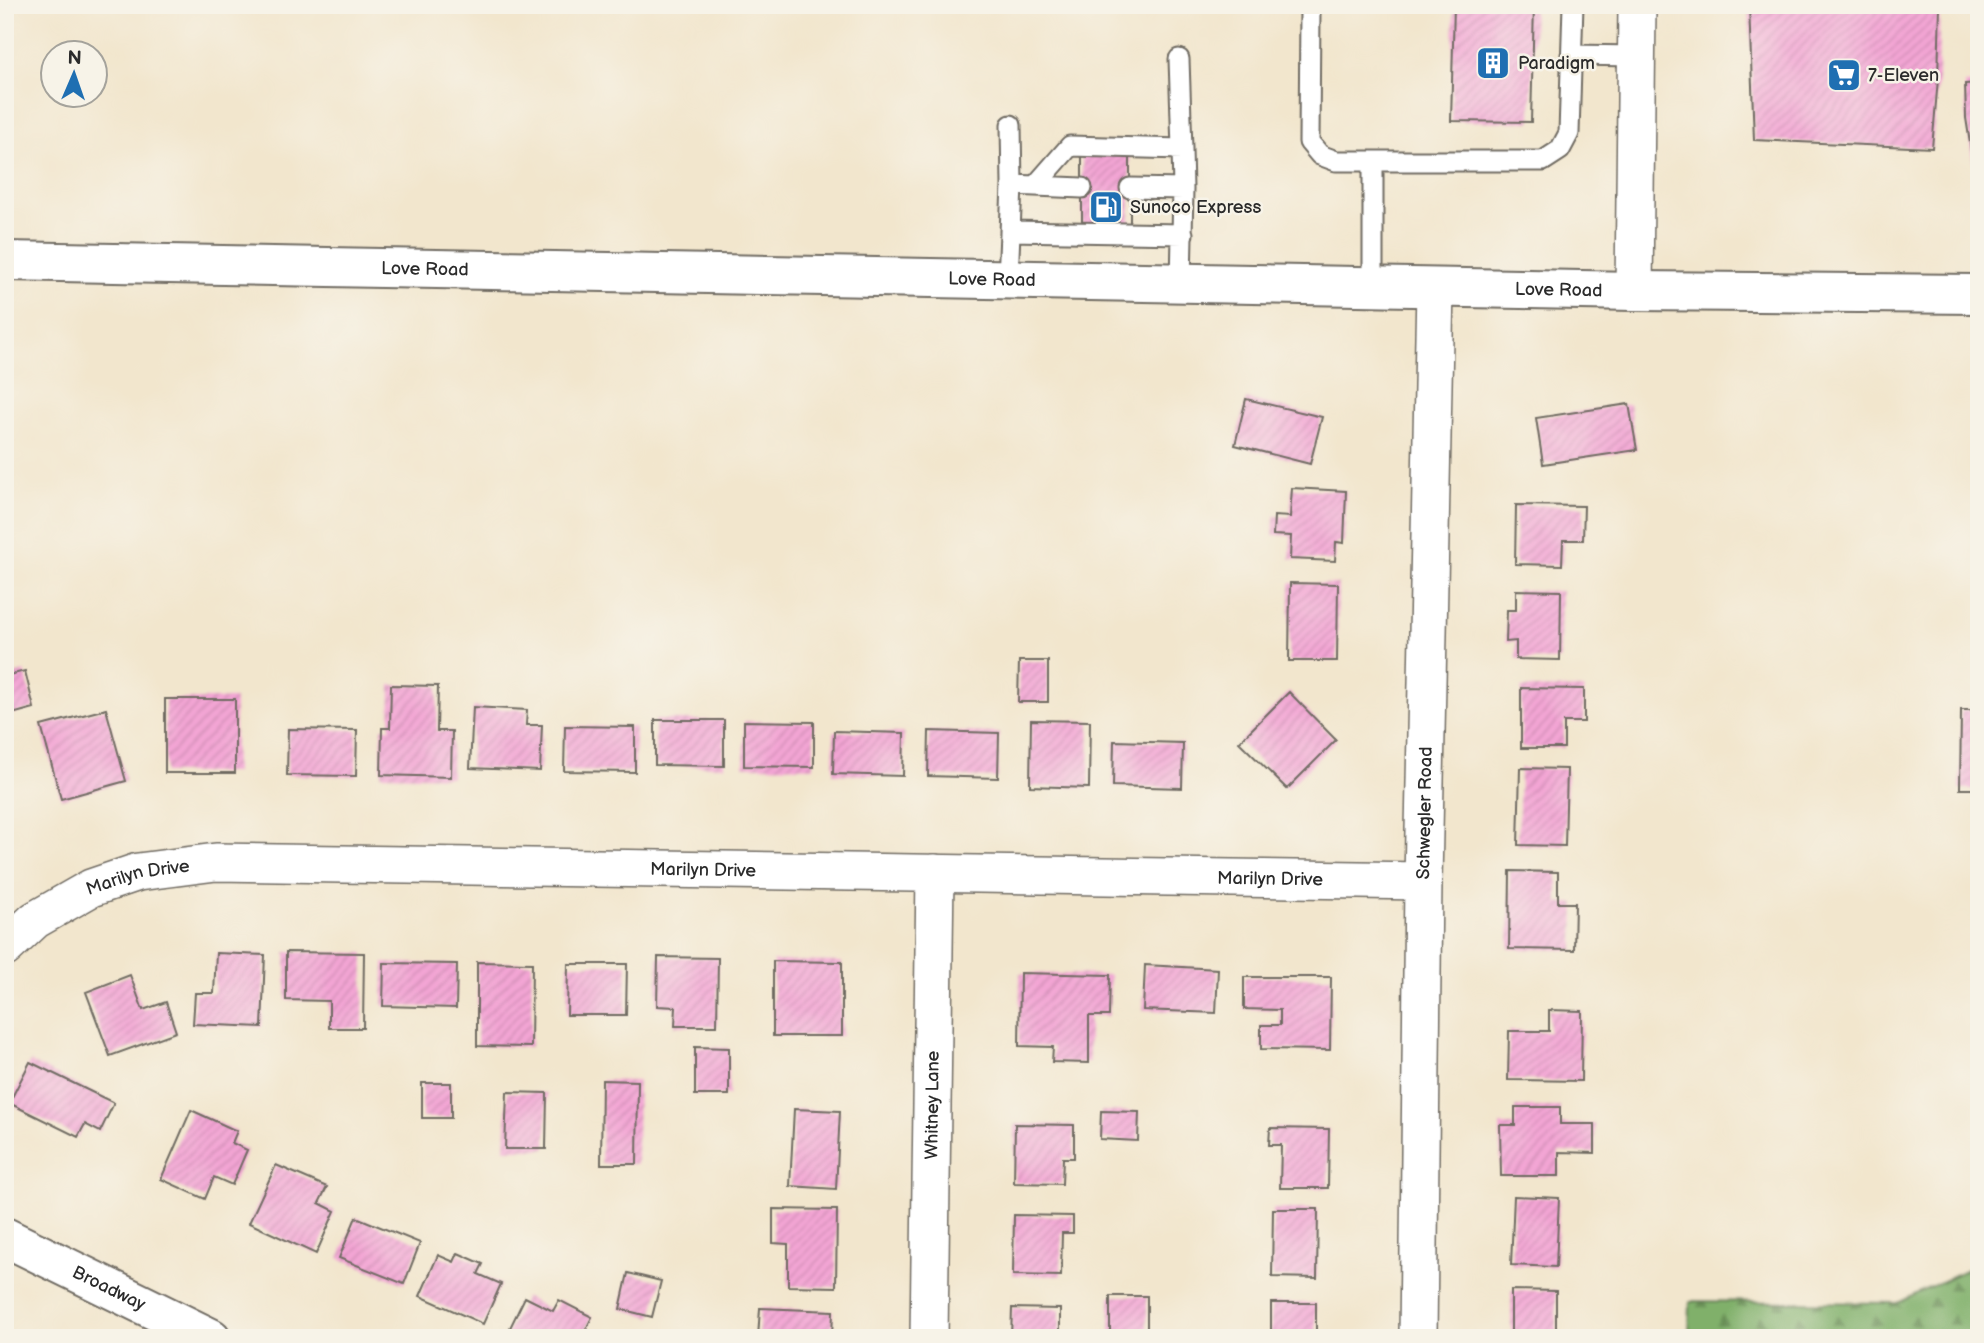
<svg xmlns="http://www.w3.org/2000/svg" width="1984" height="1343" font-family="'Balsamiq Sans',sans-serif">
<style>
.forest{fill:url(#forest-firs);stroke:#566e4a;stroke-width:2}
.building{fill:url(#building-hatch)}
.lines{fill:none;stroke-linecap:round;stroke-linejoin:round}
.service-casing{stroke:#716c64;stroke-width:23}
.minor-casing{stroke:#716c64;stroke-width:40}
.tertiary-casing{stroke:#716c64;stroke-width:42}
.service{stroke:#fff;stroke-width:19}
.minor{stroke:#fff;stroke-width:37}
.tertiary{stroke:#fff;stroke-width:38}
.labels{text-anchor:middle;stroke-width:5;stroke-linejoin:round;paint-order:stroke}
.poi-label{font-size:18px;fill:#2b2b2b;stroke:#f7f3e8;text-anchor:start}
.street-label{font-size:18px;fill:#2b2b2b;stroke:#f7f3e8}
</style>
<defs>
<pattern id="forest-firs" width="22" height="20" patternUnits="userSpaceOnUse" patternTransform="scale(1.75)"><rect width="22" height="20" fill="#80b06a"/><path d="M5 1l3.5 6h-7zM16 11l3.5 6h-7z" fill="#698f57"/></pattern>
<pattern id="building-hatch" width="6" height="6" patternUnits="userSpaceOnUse" patternTransform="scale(1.75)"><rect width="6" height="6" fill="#f3a5d4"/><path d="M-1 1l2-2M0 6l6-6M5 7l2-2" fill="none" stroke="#d08eb6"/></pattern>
</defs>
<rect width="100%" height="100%" fill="#f7f3e8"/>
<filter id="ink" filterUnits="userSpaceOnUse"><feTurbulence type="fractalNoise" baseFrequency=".0143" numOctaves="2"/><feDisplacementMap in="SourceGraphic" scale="14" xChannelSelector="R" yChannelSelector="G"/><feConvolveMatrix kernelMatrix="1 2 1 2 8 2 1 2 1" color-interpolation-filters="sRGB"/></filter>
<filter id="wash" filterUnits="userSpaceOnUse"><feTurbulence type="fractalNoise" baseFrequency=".00686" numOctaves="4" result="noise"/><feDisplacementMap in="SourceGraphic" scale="28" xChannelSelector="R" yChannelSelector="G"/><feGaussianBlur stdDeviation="1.57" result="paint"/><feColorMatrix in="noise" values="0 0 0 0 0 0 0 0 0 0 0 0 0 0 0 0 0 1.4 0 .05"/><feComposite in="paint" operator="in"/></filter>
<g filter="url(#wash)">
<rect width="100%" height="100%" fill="#f2e6cd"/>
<path class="forest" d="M 1979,1263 L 1979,1338 L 1689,1338 L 1690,1301 L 1898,1303 Z"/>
<g id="blocks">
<path class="building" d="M 1454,5 L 1534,5 L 1531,122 L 1451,121 Z
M 1749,5 L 1940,5 L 1938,79 L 1932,148 L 1754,140 Z
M 1979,83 L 1979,162 L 1973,163 L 1966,118 L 1965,84 Z
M 1082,155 L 1130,155 L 1130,227 L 1082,228 Z
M 1246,399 L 1322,417 L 1310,464 L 1235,445 Z
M 1629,404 L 1637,450 L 1543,464 L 1536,418 Z
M 1292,488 L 1346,491 L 1344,543 L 1336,542 L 1335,561 L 1290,559 L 1291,536 L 1273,535 L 1274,516 L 1290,517 Z
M 1516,505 L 1584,506 L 1583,540 L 1563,540 L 1562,565 L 1515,564 Z
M 1290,583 L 1338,584 L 1337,661 L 1289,661 Z
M 1516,590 L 1561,591 L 1560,660 L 1516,659 L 1516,641 L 1506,642 L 1507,610 L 1516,610 Z
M 1019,661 L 1048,661 L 1048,702 L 1018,702 Z
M 25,671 L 34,708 L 5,716 L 5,676 Z
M 391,685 L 438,686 L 437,731 L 452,731 L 451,777 L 381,775 L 382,728 L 390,728 Z
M 1521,688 L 1584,689 L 1584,722 L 1564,722 L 1564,748 L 1521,748 Z
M 1289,692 L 1336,740 L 1287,789 L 1239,742 Z
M 165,699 L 235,699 L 235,773 L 165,773 Z
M 473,707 L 527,710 L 526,725 L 542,725 L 540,771 L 470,768 Z
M 106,709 L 126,781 L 61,799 L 41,726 Z
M 1961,710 L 1979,710 L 1979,789 L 1960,789 Z
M 655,720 L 724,720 L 724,766 L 655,765 Z
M 1031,720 L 1090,721 L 1089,788 L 1030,786 Z
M 744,721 L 814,722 L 814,767 L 744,766 Z
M 565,726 L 635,727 L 635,772 L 564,771 Z
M 288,729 L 357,730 L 356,776 L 287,775 Z
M 834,731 L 904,733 L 903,776 L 833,774 Z
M 929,731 L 999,733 L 998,778 L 928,776 Z
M 1114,741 L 1183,743 L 1182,788 L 1113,786 Z
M 1520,768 L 1567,769 L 1565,846 L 1518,845 Z
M 1510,871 L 1558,872 L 1558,903 L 1575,903 L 1574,950 L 1509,949 Z
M 286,952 L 364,953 L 363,1028 L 329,1028 L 329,1001 L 286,1000 Z
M 216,953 L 265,955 L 262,1027 L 193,1024 L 195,993 L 214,993 Z
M 658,957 L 718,958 L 717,1026 L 675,1026 L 676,1007 L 657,1006 Z
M 773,961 L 842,962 L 842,1036 L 773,1036 Z
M 477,962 L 532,963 L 531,1047 L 477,1046 Z
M 384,963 L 457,964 L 456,1008 L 383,1006 Z
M 568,964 L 627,964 L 626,1015 L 567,1015 Z
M 1145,965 L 1218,969 L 1216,1013 L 1143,1010 Z
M 1020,973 L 1110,975 L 1109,1016 L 1089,1016 L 1089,1063 L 1052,1062 L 1053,1047 L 1019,1046 Z
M 130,975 L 143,1010 L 166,1002 L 176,1032 L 110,1056 L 86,992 Z
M 1244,977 L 1331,977 L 1330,1050 L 1261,1049 L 1261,1025 L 1280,1025 L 1280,1010 L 1244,1009 Z
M 1549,1010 L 1582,1011 L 1581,1081 L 1508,1080 L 1509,1031 L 1549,1031 Z
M 695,1047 L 729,1048 L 729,1095 L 695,1095 Z
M 30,1062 L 114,1103 L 100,1132 L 85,1124 L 78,1137 L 9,1103 Z
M 602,1080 L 638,1081 L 637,1164 L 601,1164 Z
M 422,1083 L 451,1083 L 451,1118 L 422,1118 Z
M 507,1092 L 547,1093 L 546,1149 L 505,1149 Z
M 1515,1107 L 1560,1107 L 1560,1124 L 1595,1124 L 1595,1153 L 1559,1152 L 1559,1176 L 1501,1176 L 1500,1125 L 1515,1125 Z
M 794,1109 L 840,1111 L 836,1189 L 790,1186 Z
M 191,1110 L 237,1131 L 232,1143 L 247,1150 L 232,1185 L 214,1177 L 205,1199 L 161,1179 Z
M 1101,1111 L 1139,1112 L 1138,1141 L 1100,1139 Z
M 1015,1124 L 1074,1125 L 1074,1158 L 1063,1158 L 1062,1184 L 1014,1183 Z
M 1270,1128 L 1329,1129 L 1328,1188 L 1280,1188 L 1281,1145 L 1269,1145 Z
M 276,1165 L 327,1187 L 319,1203 L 335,1211 L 316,1254 L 249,1223 Z
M 1514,1196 L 1559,1198 L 1556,1267 L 1511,1265 Z
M 773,1209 L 837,1210 L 836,1287 L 788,1286 L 788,1244 L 773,1243 Z
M 1273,1209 L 1318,1209 L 1317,1278 L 1272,1277 Z
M 1014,1215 L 1073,1216 L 1073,1233 L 1062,1233 L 1061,1276 L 1013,1275 Z
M 356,1217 L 420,1243 L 404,1284 L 339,1258 Z
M 458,1253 L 483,1264 L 478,1274 L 501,1284 L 483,1324 L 420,1296 L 438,1255 L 454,1262 Z
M 628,1273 L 661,1281 L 652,1317 L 620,1309 Z
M 1511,1290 L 1556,1291 L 1556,1338 L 1511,1338 Z
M 1110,1296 L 1147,1296 L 1147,1338 L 1110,1338 Z
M 525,1297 L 553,1311 L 559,1300 L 592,1317 L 582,1338 L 505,1338 Z
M 1271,1303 L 1316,1303 L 1316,1338 L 1271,1338 Z
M 760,1308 L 833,1311 L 832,1338 L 758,1338 Z
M 1012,1308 L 1060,1309 L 1060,1338 L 1011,1338 Z"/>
</g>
</g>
<g filter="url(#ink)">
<use href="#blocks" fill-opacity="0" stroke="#716c64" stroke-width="2"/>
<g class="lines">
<g class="service-casing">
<path id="service" d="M 1310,10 L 1309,142 L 1320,155 L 1336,161 L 1543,161 L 1560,150 L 1569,133 L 1573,5
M 1571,55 L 1637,56
M 1179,59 L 1182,149
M 1011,125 L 1012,185
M 1035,186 L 1070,146 L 1182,149 L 1183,189
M 1130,188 L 1183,189 L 1181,283
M 1010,231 L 1183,234
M 1008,280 L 1012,185 L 1082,188
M 1373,286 L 1373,161"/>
</g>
<g class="minor-casing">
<g id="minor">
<path d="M 1634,291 L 1637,5"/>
<path id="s1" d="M 5,948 L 35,920 L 91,888 L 138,872 L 216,862 L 1423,881"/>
<path id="s2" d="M 929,1338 L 935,873"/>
<path id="s3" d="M 1418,1338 L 1423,881 L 1435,288"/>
</g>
</g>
<g class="tertiary-casing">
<g id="tertiary">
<path id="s4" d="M 5,261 L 1634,291 L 1979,294"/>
<path id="s5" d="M 5,1237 L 211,1338"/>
</g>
</g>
<use href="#service" class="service"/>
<use href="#minor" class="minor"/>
<use href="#tertiary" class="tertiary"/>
</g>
</g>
<defs>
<g id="building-square" transform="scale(1.75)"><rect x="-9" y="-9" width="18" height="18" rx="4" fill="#1f6fb2" stroke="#f7f3e8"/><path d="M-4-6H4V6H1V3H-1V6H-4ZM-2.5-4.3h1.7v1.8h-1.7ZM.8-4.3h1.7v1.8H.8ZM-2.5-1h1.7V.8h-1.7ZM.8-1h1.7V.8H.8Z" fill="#fff"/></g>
<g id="supermarket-square" transform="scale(1.75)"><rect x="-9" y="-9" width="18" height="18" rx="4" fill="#1f6fb2" stroke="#f7f3e8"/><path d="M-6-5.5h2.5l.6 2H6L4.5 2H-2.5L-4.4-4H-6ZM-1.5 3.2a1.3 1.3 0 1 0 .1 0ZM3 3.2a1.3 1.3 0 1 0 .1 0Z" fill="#fff"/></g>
<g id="fuel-square" transform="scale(1.75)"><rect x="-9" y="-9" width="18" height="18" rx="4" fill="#1f6fb2" stroke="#f7f3e8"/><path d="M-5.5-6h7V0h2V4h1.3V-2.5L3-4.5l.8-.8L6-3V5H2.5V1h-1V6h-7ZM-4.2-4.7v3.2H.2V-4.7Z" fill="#fff"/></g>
</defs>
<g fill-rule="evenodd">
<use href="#building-square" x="1493" y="63"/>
<use href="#supermarket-square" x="1844" y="75"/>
<use href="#fuel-square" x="1106" y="207"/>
</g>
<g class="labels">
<g class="poi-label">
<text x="1518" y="69">Paradigm</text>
<text x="1868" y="81">7-Eleven</text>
<text x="1130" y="213">Sunoco Express</text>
</g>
<g class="street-label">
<text dy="6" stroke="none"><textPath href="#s4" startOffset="420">Love Road</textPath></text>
<text dy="6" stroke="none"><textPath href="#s4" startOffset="987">Love Road</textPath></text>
<text dy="6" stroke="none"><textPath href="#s4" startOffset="1554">Love Road</textPath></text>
<text dy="6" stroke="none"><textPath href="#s3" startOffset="525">Schwegler Road</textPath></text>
<text dy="6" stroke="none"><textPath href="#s1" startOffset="721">Marilyn Drive</textPath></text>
<text dy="6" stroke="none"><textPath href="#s1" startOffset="1288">Marilyn Drive</textPath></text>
<text dy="6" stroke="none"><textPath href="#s1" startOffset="154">Marilyn Drive</textPath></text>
<text dy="6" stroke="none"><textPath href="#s2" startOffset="233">Whitney Lane</textPath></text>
<text dy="6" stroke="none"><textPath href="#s5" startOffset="116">Broadway</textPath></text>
</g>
</g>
<rect width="1984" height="1343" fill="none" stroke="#f7f3e8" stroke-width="28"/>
<g transform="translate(74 74) rotate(2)"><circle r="33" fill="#f7f3e8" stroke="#a5a39c" stroke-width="2"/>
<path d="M0-5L12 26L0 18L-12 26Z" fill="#1f6fb2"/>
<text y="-10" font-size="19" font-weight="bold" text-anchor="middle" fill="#2b2b2b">N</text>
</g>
</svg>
